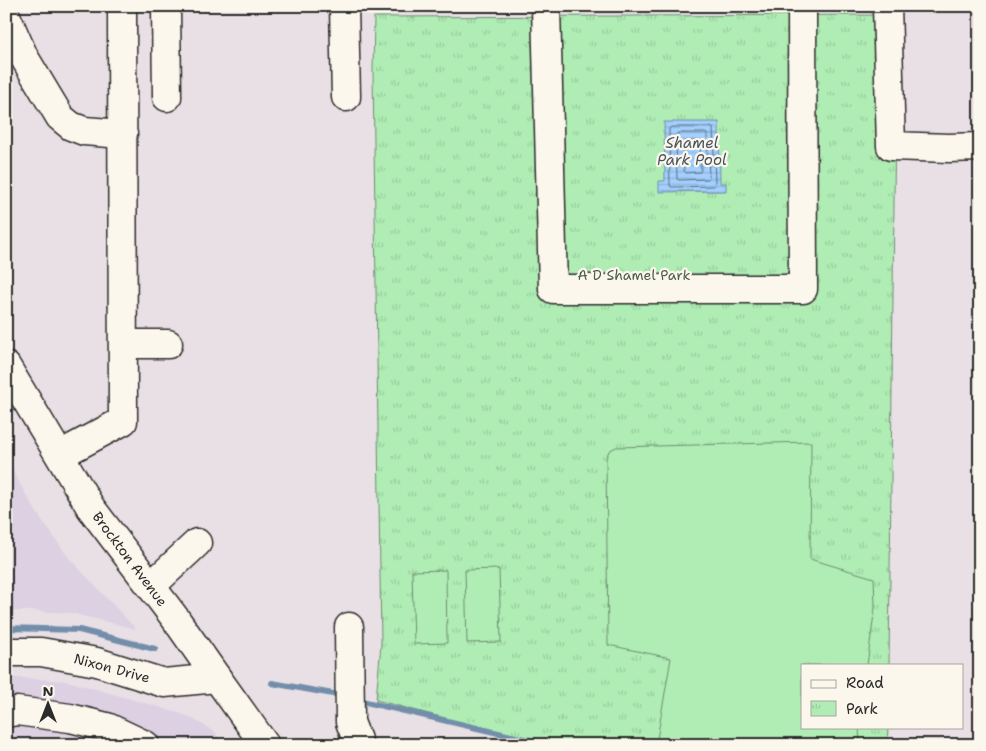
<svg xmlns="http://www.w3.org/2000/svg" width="986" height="751" font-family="'Shantell Sans',sans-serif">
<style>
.built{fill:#ddd0e2}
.park{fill:url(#park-tufts);stroke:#6d8c70}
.garden{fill:#afedb4;stroke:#6d8c70}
.water{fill:url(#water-rules);stroke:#738eaa}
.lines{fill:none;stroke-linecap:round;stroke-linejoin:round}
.shore{stroke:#5b6d7f;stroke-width:1}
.stream{stroke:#738eaa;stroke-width:6}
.minor-casing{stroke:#2b2b2b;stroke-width:31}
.major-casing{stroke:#2b2b2b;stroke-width:31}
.minor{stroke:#fbf7ec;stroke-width:28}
.major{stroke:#fbf7ec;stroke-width:28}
.labels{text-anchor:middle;stroke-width:4.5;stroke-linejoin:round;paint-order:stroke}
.park-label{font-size:14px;fill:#4c5c4d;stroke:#fbf7ec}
.street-label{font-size:14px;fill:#2b2b2b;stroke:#fbf7ec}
.water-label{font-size:15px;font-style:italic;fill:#495460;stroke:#fbf7ec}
</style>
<defs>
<pattern id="park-tufts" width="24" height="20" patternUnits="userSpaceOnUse" patternTransform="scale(1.25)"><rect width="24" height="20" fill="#afedb4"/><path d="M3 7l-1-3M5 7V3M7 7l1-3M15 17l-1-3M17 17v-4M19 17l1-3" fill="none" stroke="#97cb9b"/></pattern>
<pattern id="water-rules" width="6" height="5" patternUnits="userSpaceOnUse" patternTransform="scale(1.25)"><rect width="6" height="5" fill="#a3d0fe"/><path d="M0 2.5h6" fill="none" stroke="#8cb3da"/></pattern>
</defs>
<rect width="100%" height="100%" fill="#e9e0e6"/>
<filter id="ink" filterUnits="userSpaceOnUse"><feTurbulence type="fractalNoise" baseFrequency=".02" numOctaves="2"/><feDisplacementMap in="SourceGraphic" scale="10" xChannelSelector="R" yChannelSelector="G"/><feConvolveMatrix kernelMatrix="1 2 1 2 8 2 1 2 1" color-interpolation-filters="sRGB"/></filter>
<g filter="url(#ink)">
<path class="built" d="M 6,460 L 37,513 L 69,558 L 136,629 L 70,613 L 31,611 L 6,611 Z
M 6,678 L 24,678 L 67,681 L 152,705 L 188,716 L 215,732 L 224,745 L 6,745 Z"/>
<path class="park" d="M 896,15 L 889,665 L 802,665 L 802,727 L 888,727 L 887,745 L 556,745 L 516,737 L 376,700 L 381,644 L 373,72 L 374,17 Z"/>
<path class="garden" d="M 811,442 L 810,559 L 874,578 L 875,607 L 867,665 L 802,665 L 802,727 L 859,727 L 860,745 L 656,745 L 671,658 L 608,645 L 606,458 L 609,451 L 616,447 Z
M 499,569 L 501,642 L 467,643 L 465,570 Z
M 446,570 L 447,643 L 414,644 L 412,571 Z"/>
<path class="water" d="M 664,122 L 719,122 L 720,183 L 726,183 L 726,191 L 659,192 L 659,181 L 665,181 Z"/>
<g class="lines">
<path class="shore" d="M 672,127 L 711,127 L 713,128 L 715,183 L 714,186 L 672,187 L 670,186 L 669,129 Z
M 678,133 L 705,133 L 707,134 L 709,177 L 708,179 L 679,180 L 677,179 L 676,136 Z
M 686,141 L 698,141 L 700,142 L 701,170 L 700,172 L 686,173 L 684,171 L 683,143 Z"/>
<path class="stream" d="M 6,628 L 79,630 L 155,649
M 272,683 L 333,694
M 366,702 L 550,745
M 979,745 L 980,744"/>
<g class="minor-casing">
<path id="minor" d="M 166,6 L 167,97
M 344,6 L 346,97
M 546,6 L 553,289 L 803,289 L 802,6
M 887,6 L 891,146 L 949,148 L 980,147
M 6,16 L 24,57 L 60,117 L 71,126 L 84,131 L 123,134
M 123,344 L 168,344
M 60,455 L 123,421 L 122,6
M 151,586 L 197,543
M 349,627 L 350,722 L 359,745
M 6,652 L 41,652 L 97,662 L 164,683 L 217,678
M 6,713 L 17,711 L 70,718 L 107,727 L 145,745"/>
</g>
<g class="major-casing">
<path id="major" d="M 6,366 L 91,508 L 175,618 L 217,678 L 265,745"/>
</g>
<use href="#minor" class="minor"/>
<use href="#major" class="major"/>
</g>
</g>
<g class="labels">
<g class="park-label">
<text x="634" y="280">A D Shamel Park</text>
</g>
<g class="street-label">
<text transform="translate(130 559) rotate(53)" y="5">Brockton Avenue</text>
<text transform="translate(112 668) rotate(15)" y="5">Nixon Drive</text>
</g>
<g class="water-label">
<text x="692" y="148">Shamel<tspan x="692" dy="17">Park Pool</tspan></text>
</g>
</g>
<rect width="986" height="751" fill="none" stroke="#fbf7ec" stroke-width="25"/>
<rect x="12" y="12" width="961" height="726" fill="none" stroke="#2b2b2b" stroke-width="2" filter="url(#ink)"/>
<rect x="801" y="664" width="162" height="65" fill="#fbf7ec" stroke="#a8a59f"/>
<rect x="811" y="680" width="25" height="8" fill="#fbf7ec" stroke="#a8a59f"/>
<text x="846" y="688" font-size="15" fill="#2b2b2b">Road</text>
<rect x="811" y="701" width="25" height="15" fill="url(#park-tufts)" stroke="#a8a59f"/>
<text x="846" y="714" font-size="15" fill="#2b2b2b">Park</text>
<g transform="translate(48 704)" stroke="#fbf7ec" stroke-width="4" paint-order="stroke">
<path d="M0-4L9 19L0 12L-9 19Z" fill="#2b2b2b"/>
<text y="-8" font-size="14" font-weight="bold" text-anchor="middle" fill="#2b2b2b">N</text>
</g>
</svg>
